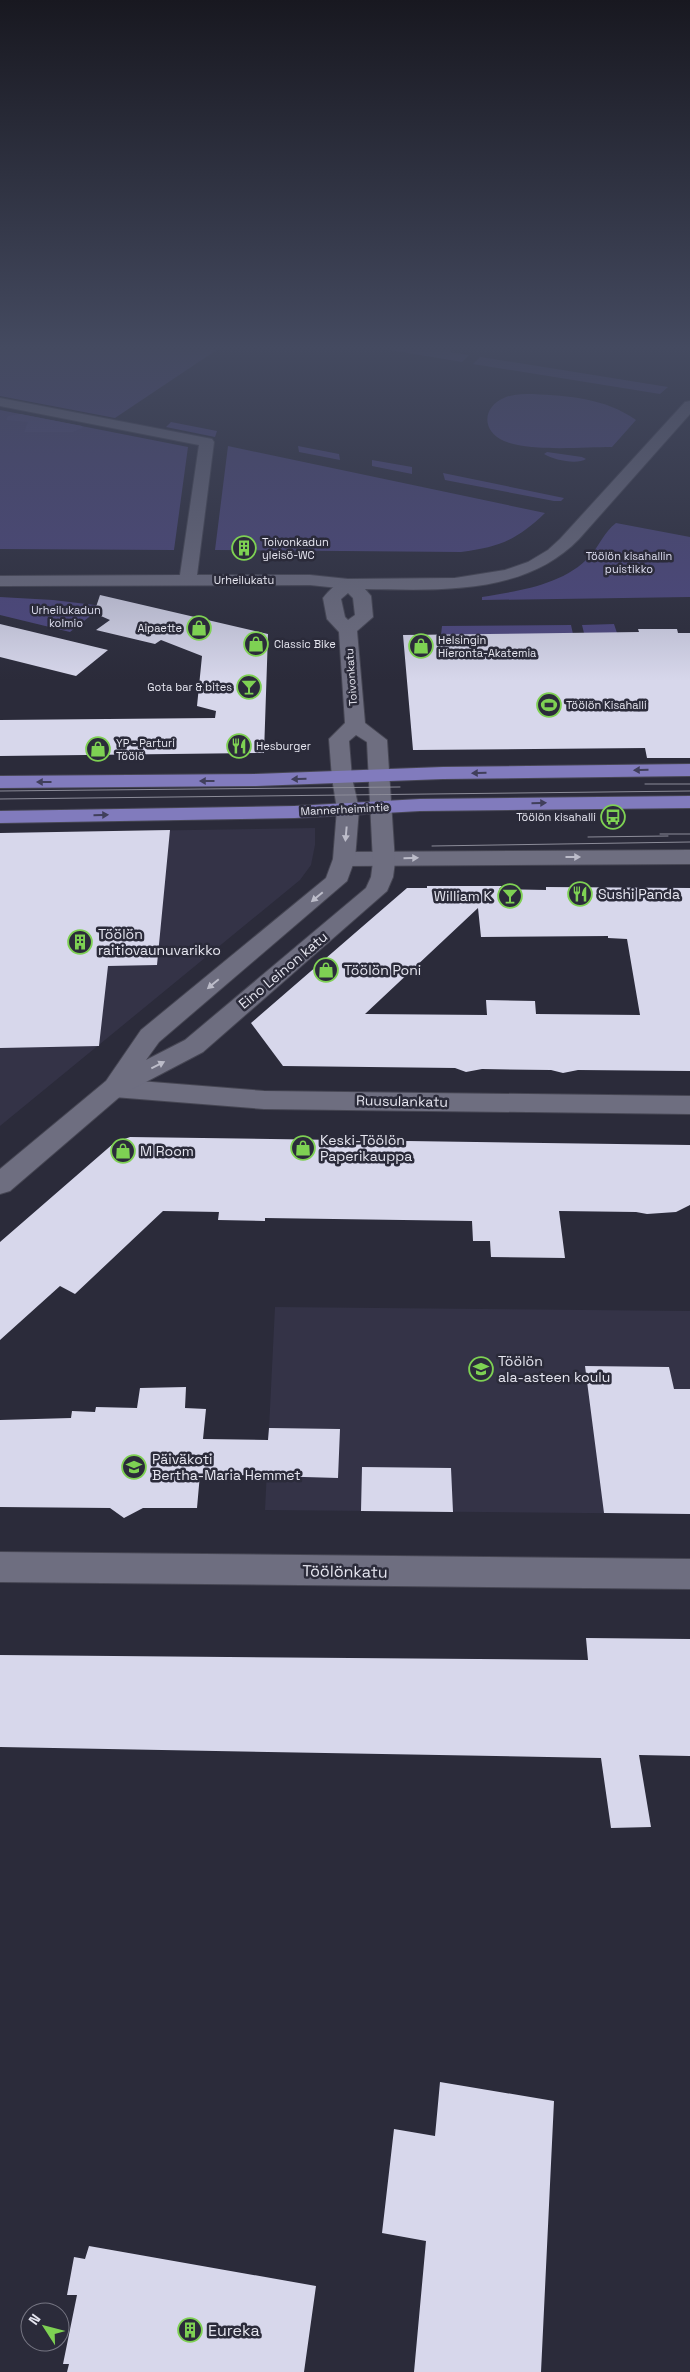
<svg xmlns="http://www.w3.org/2000/svg" width="690" height="2372" font-family="'Space Grotesk',sans-serif">
<style>
.built{fill:#343347}
.green{fill:#4d477f}
.forest{fill:#534d88}
.building{fill:#d7d7eb;fill-rule:evenodd}
.lines{fill:none;stroke-linecap:round;stroke-linejoin:round}
.minor-casing{stroke:#464653;stroke-width:2}
.tertiary-casing{stroke:#464653;stroke-width:2}
.primary-casing{stroke:#464653;stroke-width:2}
.minor{fill:#6e6e80;fill-rule:evenodd}
.tertiary{fill:#6e6e80;fill-rule:evenodd}
.primary{fill:#817bbd;fill-rule:evenodd}
.tram{stroke:#8c8c99;stroke-width:1}
.oneway{fill:#403f5b}
.oneway2{fill:#bcbcc9}
.labels{text-anchor:middle;stroke-width:5;stroke-linejoin:round;paint-order:stroke}
.far-poi-label{font-size:11px;fill:#e6e6f0;stroke:#2b2b3a;text-anchor:start}
.far-park-label{font-size:11px;fill:#ddddef;stroke:#2b2b3a}
.far-street-label{font-size:11px;fill:#e6e6f0;stroke:#2b2b3a}
.poi-label{font-size:14px;fill:#e6e6f0;stroke:#2b2b3a;text-anchor:start}
.street-label{font-size:14px;fill:#e6e6f0;stroke:#2b2b3a}
.near-street-label{font-size:16px;fill:#e6e6f0;stroke:#2b2b3a}
.near-poi-label{font-size:16px;fill:#e6e6f0;stroke:#2b2b3a;text-anchor:start}
</style>
<rect width="100%" height="100%" fill="#2b2b3a"/>
<path class="built" d="M 315,828 L 315,845 L 311,865 L 300,880 L 0,1126 L 0,833 Z
M 275,1307 L 690,1311 L 690,1514 L 265,1510 Z"/>
<path class="green" d="M 0,349 L 218,349 L 115,418 L 0,396 Z
M 384,349 L 452,349 L 449,352 L 469,355 L 462,362 Z
M 480,357 L 487,358 L 668,387 L 660,394 L 473,364 Z
M 533,394 C 569,396 605,398 636,420 L 612,447 C 583,447 530,452 504,441 C 481,431 482,406 506,397 C 515,394 524,394 533,394 Z
M 0,410 L 188,447 L 174,550 L 0,549 Z
M 171,422 L 217,431 L 215,437 L 166,427 Z
M 228,446 L 545,513 C 517,540 499,547 461,552 L 215,550 Z
M 298,446 L 339,454 L 340,460 L 299,452 Z
M 547,452 L 582,457 L 586,459 C 577,465 554,460 544,454 Z
M 372,460 L 412,467 L 412,474 L 372,466 Z
M 443,473 L 564,498 L 561,501 L 554,501 L 445,480 Z
M 616,523 L 690,537 L 690,597 L 482,600 L 482,597 C 518,591 564,585 590,556 C 600,545 604,532 616,523 Z
M 0,597 L 53,600 L 103,606 L 70,632 L 0,615 Z
M 614,624 L 617,633 L 584,633 L 582,625 Z
M 571,625 L 573,634 L 441,635 L 442,626 Z"/>
<path class="forest" d="M 20,414 L 82,426 L 83,428 L 72,432 L 24,432 L 28,422 L 6,420 L 8,416 Z"/>
<path class="building" d="M 100,595 L 268,634 L 264,753 L 0,756 L 0,720 L 215,718 L 216,711 L 197,706 L 202,656 L 161,640 L 155,644 L 96,630 L 110,620 L 94,613 Z
M 0,624 L 108,650 L 76,676 L 0,657 Z
M 638,629 L 677,629 L 678,633 L 690,633 L 690,758 L 647,758 L 645,748 L 413,750 L 403,635 L 639,632 Z
M 170,830 L 157,965 L 108,966 L 99,1046 L 0,1048 L 0,833 Z
M 427,886 L 502,886 L 499,889 L 546,890 L 546,887 L 690,888 L 690,1071 L 578,1070 L 563,1073 L 551,1070 L 482,1069 L 466,1072 L 455,1068 L 283,1066 L 251,1023 L 407,888 L 427,888 ZM 478,908 L 481,937 L 608,936 L 608,938 L 627,939 L 640,1015 L 536,1014 L 535,1001 L 486,1000 L 487,1015 L 365,1014 Z
M 130,1137 L 690,1145 L 690,1205 L 676,1212 L 647,1214 L 636,1212 L 559,1211 L 565,1258 L 491,1257 L 490,1241 L 473,1241 L 472,1221 L 265,1218 L 265,1221 L 218,1220 L 219,1212 L 163,1211 L 75,1294 L 60,1286 L 0,1340 L 0,1242 L 114,1143 Z
M 585,1366 L 669,1367 L 674,1389 L 690,1389 L 690,1514 L 604,1513 Z
M 186,1387 L 185,1408 L 206,1409 L 203,1439 L 268,1440 L 269,1428 L 340,1429 L 338,1478 L 200,1474 L 197,1508 L 143,1508 L 124,1518 L 110,1508 L 0,1507 L 0,1420 L 71,1418 L 72,1411 L 95,1412 L 96,1407 L 137,1408 L 140,1388 Z
M 362,1467 L 451,1468 L 453,1512 L 361,1511 Z
M 586,1638 L 690,1639 L 690,1756 L 639,1755 L 651,1827 L 611,1828 L 601,1758 L 0,1747 L 0,1655 L 588,1660 Z
M 440,2082 L 554,2101 L 541,2372 L 414,2372 L 426,2241 L 382,2233 L 394,2129 L 435,2136 Z
M 89,2246 L 316,2286 L 304,2372 L 67,2372 L 69,2364 L 63,2364 L 77,2295 L 67,2295 L 74,2257 L 85,2259 Z"/>
<g class="lines">
<g class="minor-casing">
<path id="minor" d="M 0,398 L 212,439 L 214,442 L 197,575 L 310,575 L 348,579 L 354,580 L 357,584 L 354,588 L 348,589 L 310,585 L 0,586 L 0,576 L 180,575 L 199,445 L 0,406 Z
M 690,850 L 690,864 L 344,866 L 336,864 L 333,859 L 336,854 L 344,852 Z
M 114,1079 L 264,1091 L 690,1096 L 690,1114 L 264,1109 L 114,1097 L 105,1094 L 101,1088 L 105,1082 Z
M 0,1552 L 690,1559 L 690,1589 L 0,1582 Z"/>
</g>
<g class="tertiary-casing">
<path id="tertiary" d="M 690,401 L 690,414 L 579,539 C 524,596 437,590 365,589 L 371,596 L 373,617 L 357,631 L 365,723 L 387,740 L 395,862 L 393,877 L 387,891 L 203,1052 L 123,1094 L 10,1191 L 0,1194 L 0,1169 L 106,1081 L 141,1030 L 326,878 L 333,859 L 337,809 L 332,778 L 329,739 L 345,723 L 339,632 L 327,619 L 323,598 C 329,590 339,581 348,579 L 455,578 L 505,570 L 528,562 L 548,550 L 560,539 L 685,402 ZM 348,593 L 353,598 L 355,615 L 348,620 L 345,617 L 341,599 ZM 356,735 L 367,742 L 373,862 L 371,877 L 366,888 L 185,1040 L 146,1060 L 159,1042 L 347,881 L 355,859 L 359,809 L 352,778 L 349,741 Z"/>
</g>
<g class="primary-casing">
<path id="primary" d="M 690,764 L 690,776 L 443,779 L 256,786 L 0,788 L 0,776 L 256,774 L 443,767 Z
M 690,796 L 690,808 L 420,811 L 295,818 L 0,823 L 0,811 L 295,806 L 420,799 Z"/>
</g>
<use href="#minor" class="minor"/>
<use href="#tertiary" class="tertiary"/>
<use href="#primary" class="primary"/>
<path class="tram" d="M 645,784 L 690,784
M 0,791 L 400,787
M 0,799 L 690,791
M 660,834 L 690,834
M 588,837 L 668,836
M 432,846 L 690,842"/>
</g>
<defs><path id="oneway-solid" d="M-6-.8H1V-3.2L6.5 0L1 3.2V.8H-6Z" transform="scale(1.25)"/></defs>
<g class="oneway">
<use href="#oneway-solid" transform="translate(641 770) rotate(179)"/>
<use href="#oneway-solid" transform="translate(479 773) rotate(179)"/>
<use href="#oneway-solid" transform="translate(299 779) rotate(178)"/>
<use href="#oneway-solid" transform="translate(207 781) rotate(180)"/>
<use href="#oneway-solid" transform="translate(44 782) rotate(180)"/>
<use href="#oneway-solid" transform="translate(539 803) rotate(-1)"/>
<use href="#oneway-solid" transform="translate(101 815) rotate(-1)"/>
</g>
<g class="oneway2">
<use href="#oneway-solid" transform="translate(346 834) rotate(95)"/>
<use href="#oneway-solid" transform="translate(573 857)"/>
<use href="#oneway-solid" transform="translate(411 858) rotate(-1)"/>
<use href="#oneway-solid" transform="translate(317 897) rotate(140)"/>
<use href="#oneway-solid" transform="translate(213 984) rotate(140)"/>
<use href="#oneway-solid" transform="translate(158 1065) rotate(-27)"/>
</g>
<linearGradient id="sky" x2="0" y2="1"><stop stop-color="#181820"/><stop offset="0.51" stop-color="#444a60"/><stop offset="1" stop-color="#444a60" stop-opacity="0"/></linearGradient>
<rect width="690" height="681" fill="url(#sky)"/>
<defs>
<g id="building-ring" transform="scale(1.25)"><circle r="9.5" fill="#2b2b3a" stroke="#7ed153" stroke-width="1.5"/><path d="M-4-6H4V6H1V3H-1V6H-4ZM-2.5-4.3h1.7v1.8h-1.7ZM.8-4.3h1.7v1.8H.8ZM-2.5-1h1.7V.8h-1.7ZM.8-1h1.7V.8H.8Z" fill="#7ed153"/></g>
<g id="shop-ring" transform="scale(1.25)"><circle r="9.5" fill="#2b2b3a" stroke="#7ed153" stroke-width="1.5"/><path d="M-5-2.5h2.3a2.7 3.5 0 0 1 5.4 0H5L5.5 6h-11ZM-1.5-2.5h3a1.5 2.3 0 0 0-3 0Z" fill="#7ed153"/></g>
<g id="bar-ring" transform="scale(1.25)"><circle r="9.5" fill="#2b2b3a" stroke="#7ed153" stroke-width="1.5"/><path d="M-6-5H6L.8 .8V4.5H3.5V6h-7V4.5H-.8V.8Z" fill="#7ed153"/></g>
<g id="stadium-ring" transform="scale(1.25)"><circle r="9.5" fill="#2b2b3a" stroke="#7ed153" stroke-width="1.5"/><path d="M0-5a6.5 5 0 1 0 0 10a6.5 5 0 1 0 0-10ZM-3.5-1.8h7v3.6h-7Z" fill="#7ed153"/></g>
<g id="restaurant-ring" transform="scale(1.25)"><circle r="9.5" fill="#2b2b3a" stroke="#7ed153" stroke-width="1.5"/><path d="M-5-6h1v4h1v-4h1v4h1v-4h1v5L-1.5 .5V6h-2V.5L-5-1ZM5-6V6H3V1.5H1.5Q1.5-4 5-6Z" fill="#7ed153"/></g>
<g id="bus-ring" transform="scale(1.25)"><circle r="9.5" fill="#2b2b3a" stroke="#7ed153" stroke-width="1.5"/><path d="M-5-6H5V4H4V6H2V4H-2V6H-4V4H-5ZM-3.5-4V0h7V-4ZM-3.5 1.2v1.5H-2V1.2ZM2 1.2v1.5H3.5V1.2Z" fill="#7ed153"/></g>
<g id="school-ring" transform="scale(1.25)"><circle r="9.5" fill="#2b2b3a" stroke="#7ed153" stroke-width="1.5"/><path d="M0-5L7-2L0 1L-7-2ZM-4 1L0 2.5L4 1V4Q0 6-4 4Z" fill="#7ed153"/></g>
</defs>
<g fill-rule="evenodd">
<use href="#building-ring" x="244" y="548"/>
<use href="#shop-ring" x="199" y="628"/>
<use href="#shop-ring" x="256" y="644"/>
<use href="#shop-ring" x="421" y="646"/>
<use href="#bar-ring" x="249" y="687"/>
<use href="#stadium-ring" x="549" y="705"/>
<use href="#restaurant-ring" x="239" y="746"/>
<use href="#shop-ring" x="98" y="749"/>
<use href="#bus-ring" x="613" y="817"/>
<use href="#restaurant-ring" x="580" y="894"/>
<use href="#bar-ring" x="510" y="896"/>
<use href="#building-ring" x="80" y="942"/>
<use href="#shop-ring" x="326" y="970"/>
<use href="#shop-ring" x="303" y="1148"/>
<use href="#shop-ring" x="123" y="1151"/>
<use href="#school-ring" x="481" y="1369"/>
<use href="#school-ring" x="134" y="1467"/>
<use href="#building-ring" x="190" y="2330"/>
</g>
<g class="labels">
<g class="far-poi-label">
<text x="262" y="546">Toivonkadun<tspan x="262" dy="13">yleisö-WC</tspan></text>
<text x="182" y="632" text-anchor="end">Aipaette</text>
<text x="438" y="644">Helsingin<tspan x="438" dy="13">Hieronta-Akatemia</tspan></text>
<text x="274" y="648">Classic Bike</text>
<text x="232" y="691" text-anchor="end">Gota bar &amp; bites</text>
<text x="566" y="709">Töölön Kisahalli</text>
<text x="116" y="747">YP - Parturi<tspan x="116" dy="13">Töölö</tspan></text>
<text x="256" y="750">Hesburger</text>
<text x="596" y="821" text-anchor="end">Töölön kisahalli</text>
</g>
<g class="far-park-label">
<text x="629" y="560">Töölön kisahallin<tspan x="629" dy="13">puistikko</tspan></text>
<text x="66" y="614">Urheilukadun<tspan x="66" dy="13">kolmio</tspan></text>
</g>
<g class="far-street-label">
<text x="244" y="584">Urheilukatu</text>
<text transform="translate(351 677) rotate(-94)" y="4">Toivonkatu</text>
<text transform="translate(345 809) rotate(-3)" y="4">Mannerheimintie</text>
</g>
<g class="poi-label">
<text x="598" y="899">Sushi Panda</text>
<text x="492" y="901" text-anchor="end">William K</text>
<text x="98" y="939">Töölön<tspan x="98" dy="16">raitiovaunuvarikko</tspan></text>
<text x="344" y="975">Töölön Poni</text>
<text x="320" y="1145">Keski-Töölön<tspan x="320" dy="16">Paperikauppa</tspan></text>
<text x="140" y="1156">M Room</text>
<text x="498" y="1366">Töölön<tspan x="498" dy="16">ala-asteen koulu</tspan></text>
<text x="152" y="1464">Päiväkoti<tspan x="152" dy="16">Bertha-Maria Hemmet</tspan></text>
</g>
<g class="street-label">
<text transform="translate(283 970) rotate(-40)" y="5">Eino Leinon katu</text>
<text transform="translate(402 1101) rotate(1)" y="5">Ruusulankatu</text>
</g>
<g class="near-street-label">
<text transform="translate(345 1571) rotate(1)" y="6">Töölönkatu</text>
</g>
<g class="near-poi-label">
<text x="208" y="2336">Eureka</text>
</g>
</g>
<g transform="translate(45 2327) rotate(306)"><circle r="24" fill="#2b2b3a" stroke="#767683"/>
<path d="M0-4L9 19L0 12L-9 19Z" fill="#7ed153"/>
<text y="-8" font-size="14" font-weight="bold" text-anchor="middle" fill="#e6e6f0">N</text>
</g>
</svg>
